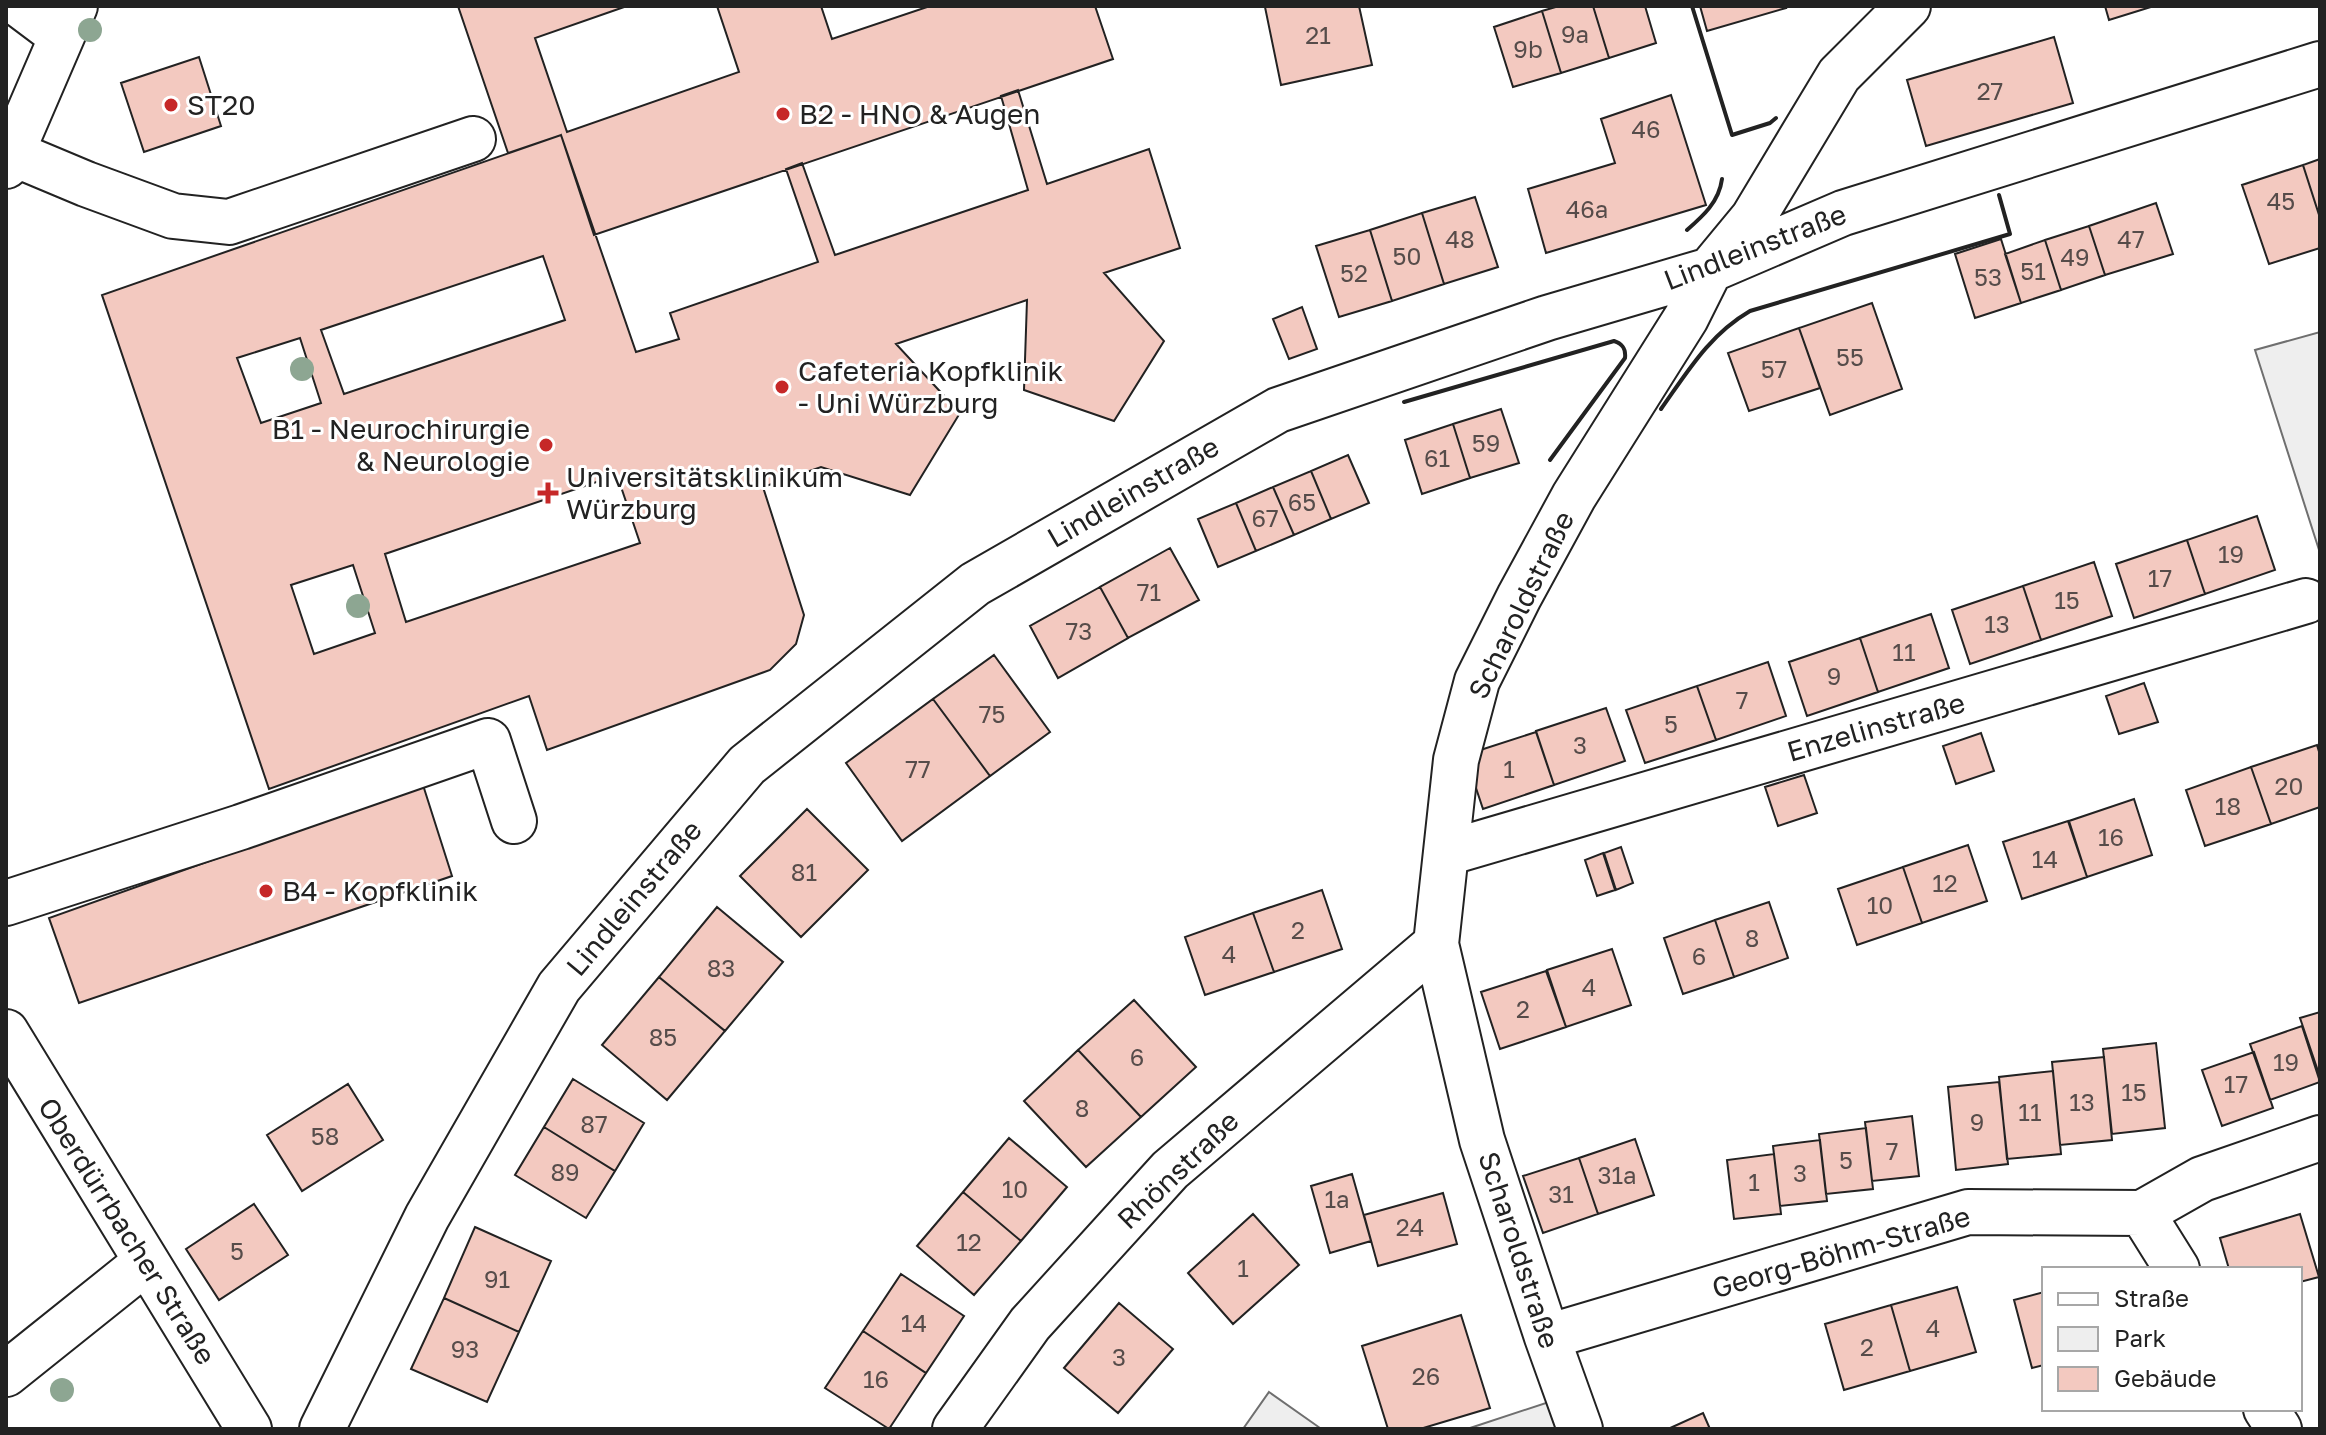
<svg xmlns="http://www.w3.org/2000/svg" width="2326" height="1435" font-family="'Golos Text',sans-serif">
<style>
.green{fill:#eee;stroke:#6f6f6f;stroke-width:2}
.building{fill:#f3c9c0;stroke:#222;stroke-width:2;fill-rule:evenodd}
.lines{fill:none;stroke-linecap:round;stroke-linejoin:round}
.minor-casing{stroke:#222;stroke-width:48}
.minor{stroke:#fff;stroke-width:44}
.wall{stroke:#222;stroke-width:4}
.tree{fill:#8da692}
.poi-dot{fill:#c62828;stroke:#fff;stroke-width:3}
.labels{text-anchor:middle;stroke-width:6;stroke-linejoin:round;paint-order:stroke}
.number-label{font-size:24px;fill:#564c4a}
.poi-label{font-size:28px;fill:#222;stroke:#fff;text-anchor:start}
.street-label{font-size:28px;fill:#222;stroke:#fff}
</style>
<rect width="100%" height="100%" fill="#fff"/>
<path class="green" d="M 2320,332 L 2320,553 L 2255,350 Z
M 1269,1392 L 1320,1428 L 1322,1429 L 1243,1429 Z
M 1552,1401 L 1562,1429 L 1467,1429 Z"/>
<path class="building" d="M 458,6 L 627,6 L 535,38 L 567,132 L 739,72 L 717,6 L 821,6 L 832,39 L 930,6 L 1095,6 L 1113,59 L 594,235 L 561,135 L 508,153 Z
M 1270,6 L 1359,6 L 1372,65 L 1281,85 L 1265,7 Z
M 1559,6 L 1593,6 L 1609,58 L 1561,73 L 1542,11 Z
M 1593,6 L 1645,6 L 1656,43 L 1609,58 Z
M 1700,6 L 1785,6 L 1786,8 L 1707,31 Z
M 2105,6 L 2154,6 L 2109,20 Z
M 1542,11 L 1561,73 L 1513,87 L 1494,27 Z
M 2054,37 L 2073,103 L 1926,146 L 1907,80 Z
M 199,57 L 221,126 L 144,152 L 121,83 Z
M 1018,90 L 1047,184 L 1149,149 L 1180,248 L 1104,273 L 1164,341 L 1114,421 L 1024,390 L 1027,300 L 896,344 L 960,413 L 910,495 L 821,467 L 763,487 L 804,615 L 796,644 L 770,670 L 547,750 L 529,696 L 269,789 L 102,295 L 561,135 L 636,352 L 679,339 L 670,313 L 818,262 L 786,169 L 802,163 L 835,255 L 1028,190 L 1001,96 ZM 543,256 L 565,320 L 344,394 L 321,330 ZM 300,338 L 321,403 L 261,423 L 237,358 ZM 617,475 L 640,543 L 406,622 L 385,554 ZM 353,565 L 375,633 L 314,654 L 291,585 Z
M 1671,95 L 1706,205 L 1546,253 L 1528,189 L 1615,163 L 1601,119 Z
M 2320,159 L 2320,218 L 2303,165 Z
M 2303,165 L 2320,218 L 2320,248 L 2269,264 L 2242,185 Z
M 1475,197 L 1498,267 L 1444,284 L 1422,213 Z
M 2156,203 L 2173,254 L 2105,275 L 2089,226 Z
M 1422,213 L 1444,284 L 1392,301 L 1370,230 Z
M 2089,226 L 2105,275 L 2061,290 L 2045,240 Z
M 1370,230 L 1392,301 L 1339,317 L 1316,246 Z
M 2001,239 L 2021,303 L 1975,318 L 1955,254 Z
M 2045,240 L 2061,290 L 2021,303 L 2005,254 Z
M 1872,303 L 1902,389 L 1830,415 L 1799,328 Z
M 1302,307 L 1317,349 L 1289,359 L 1273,319 Z
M 1799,328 L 1820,388 L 1749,411 L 1728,353 Z
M 1501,409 L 1519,463 L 1470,478 L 1453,424 Z
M 1453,424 L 1470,478 L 1422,494 L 1405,440 Z
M 1348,455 L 1369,503 L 1331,519 L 1311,471 Z
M 1311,471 L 1331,519 L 1294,535 L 1273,487 Z
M 1273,487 L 1294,535 L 1256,551 L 1236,503 Z
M 1236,503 L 1256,551 L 1218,567 L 1198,519 Z
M 2257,516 L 2275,570 L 2205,594 L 2187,540 Z
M 2187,540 L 2205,594 L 2134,618 L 2116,564 Z
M 1170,548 L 1199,600 L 1128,638 L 1100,587 Z
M 2094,562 L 2112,616 L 2041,640 L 2023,586 Z
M 2023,586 L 2041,640 L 1970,664 L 1952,610 Z
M 1100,587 L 1128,638 L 1058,678 L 1030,626 Z
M 1931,614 L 1949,668 L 1878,692 L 1860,638 Z
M 1860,638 L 1878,692 L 1807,716 L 1789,662 Z
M 994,655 L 1050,732 L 990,776 L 933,699 Z
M 1768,662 L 1786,716 L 1716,740 L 1697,686 Z
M 2144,683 L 2158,722 L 2119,734 L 2106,696 Z
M 1697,686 L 1716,740 L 1645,763 L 1626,710 Z
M 933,699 L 990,776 L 902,841 L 846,763 Z
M 1606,708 L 1625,761 L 1554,785 L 1536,731 Z
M 1536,732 L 1554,785 L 1483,809 L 1465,755 Z
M 1981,733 L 1994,771 L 1956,784 L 1943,746 Z
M 2317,745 L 2320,755 L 2320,807 L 2271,824 L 2251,767 Z
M 2251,767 L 2271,824 L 2205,846 L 2186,790 Z
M 1804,775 L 1817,813 L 1778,826 L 1765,787 Z
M 423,785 L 452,876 L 79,1003 L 49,918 Z
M 2134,799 L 2152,855 L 2087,877 L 2069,821 Z
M 807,809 L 868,870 L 801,937 L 740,876 Z
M 2068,821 L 2087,877 L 2022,899 L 2003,842 Z
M 1968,845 L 1987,901 L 1922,923 L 1903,867 Z
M 1621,847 L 1633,883 L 1616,890 L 1604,853 Z
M 1603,853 L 1615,890 L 1597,896 L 1585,860 Z
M 1903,867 L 1922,923 L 1857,945 L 1838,889 Z
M 1322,890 L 1342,949 L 1274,972 L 1253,913 Z
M 1769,902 L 1788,958 L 1734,977 L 1715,920 Z
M 717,907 L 783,962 L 725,1031 L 659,977 Z
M 1253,913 L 1274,972 L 1205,995 L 1185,937 Z
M 1715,920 L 1734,977 L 1683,994 L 1664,938 Z
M 1612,949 L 1631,1005 L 1566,1027 L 1547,970 Z
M 1546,971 L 1566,1027 L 1500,1049 L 1481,992 Z
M 659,977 L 725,1031 L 667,1100 L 602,1045 Z
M 1134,1000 L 1196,1067 L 1141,1117 L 1078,1050 Z
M 2320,1012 L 2320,1074 L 2319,1074 L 2300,1018 Z
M 2302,1026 L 2320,1082 L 2270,1100 L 2250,1044 Z
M 2156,1043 L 2165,1128 L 2112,1134 L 2103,1049 Z
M 1078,1050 L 1141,1117 L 1086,1167 L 1024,1101 Z
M 2254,1052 L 2273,1108 L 2222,1126 L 2202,1070 Z
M 2104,1057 L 2112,1140 L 2060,1145 L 2052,1062 Z
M 2053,1071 L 2061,1154 L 2007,1159 L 1999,1077 Z
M 573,1079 L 644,1123 L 615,1171 L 544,1127 Z
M 1999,1082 L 2008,1164 L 1956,1170 L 1948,1087 Z
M 348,1084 L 383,1140 L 302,1191 L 267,1135 Z
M 1912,1116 L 1919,1176 L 1872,1181 L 1865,1122 Z
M 544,1127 L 615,1171 L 586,1218 L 515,1175 Z
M 1866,1128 L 1873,1189 L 1826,1194 L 1819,1134 Z
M 1009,1138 L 1067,1187 L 1021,1241 L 963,1192 Z
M 1635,1139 L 1654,1195 L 1598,1214 L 1579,1158 Z
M 1820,1140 L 1827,1201 L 1780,1206 L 1773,1146 Z
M 1774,1154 L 1781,1214 L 1734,1219 L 1727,1160 Z
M 1579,1158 L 1598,1214 L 1543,1233 L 1523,1176 Z
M 1352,1174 L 1371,1241 L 1330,1253 L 1311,1186 Z
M 963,1192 L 1021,1241 L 974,1295 L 917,1246 Z
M 1443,1193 L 1457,1244 L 1378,1266 L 1364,1215 Z
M 254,1204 L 288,1255 L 219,1300 L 186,1249 Z
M 1253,1214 L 1299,1265 L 1233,1324 L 1188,1273 Z
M 2300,1214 L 2319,1277 L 2300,1282 L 2300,1269 L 2229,1269 L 2220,1238 Z
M 475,1227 L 551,1261 L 519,1332 L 444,1298 Z
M 901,1274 L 964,1316 L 926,1373 L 863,1331 Z
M 1957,1287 L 1976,1352 L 1910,1371 L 1891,1305 Z
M 2044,1292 L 2044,1365 L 2032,1368 L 2014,1300 Z
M 444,1298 L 519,1332 L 487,1402 L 411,1369 Z
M 1119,1303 L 1173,1349 L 1118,1413 L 1064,1368 Z
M 1891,1305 L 1910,1371 L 1844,1390 L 1825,1324 Z
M 1461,1315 L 1490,1408 L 1420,1429 L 1388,1429 L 1362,1346 Z
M 863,1331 L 926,1373 L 889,1429 L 825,1388 Z
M 1703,1413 L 1710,1429 L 1668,1429 Z"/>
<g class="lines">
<g class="minor-casing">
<path id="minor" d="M 21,6 L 61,36
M 12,153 L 86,184 L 173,216 L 229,222 L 473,139
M 6,166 L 75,6
M 1447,853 L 2306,601
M 6,903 L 241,827 L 488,741 L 514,821
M 6,1032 L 249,1429
M 2142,1213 L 2177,1269
M 1547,1337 L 1968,1212 L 2142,1213 L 2202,1179 L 2320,1138
M 6,1374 L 146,1262
M 2266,1409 L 2279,1429
M 322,1429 L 427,1217 L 559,987 L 747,765 L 975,584 L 1278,410 L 1547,318 L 1710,270 L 1843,213 L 2320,64
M 955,1429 L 1030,1324 L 1170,1170 L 1436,944
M 1580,1429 L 1547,1337 L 1482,1140 L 1436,944 L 1456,760 L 1477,681 L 1519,597 L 1574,496 L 1686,318 L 1710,270 L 1753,218 L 1839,75 L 1908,6"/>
</g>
<use href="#minor" class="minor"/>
<path class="wall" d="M 1692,6 L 1732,135 L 1770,123 L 1776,118
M 1687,230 C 1703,216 1719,202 1722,179
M 1404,402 L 1614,341 C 1623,344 1626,349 1625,358 L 1550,460
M 1661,409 C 1688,371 1709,335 1750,311 L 2010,234 L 1999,195"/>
</g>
<g class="tree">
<circle cx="90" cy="30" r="12"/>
<circle cx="302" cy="369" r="12"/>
<circle cx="358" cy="606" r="12"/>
<circle cx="62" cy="1390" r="12"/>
</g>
<g class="poi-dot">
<circle cx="171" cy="105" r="8"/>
<circle cx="783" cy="114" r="8"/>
<circle cx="782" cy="387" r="8"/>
<circle cx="546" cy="445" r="8"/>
<path d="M544 481h8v8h8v8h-8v8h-8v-8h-8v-8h8z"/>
<circle cx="266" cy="891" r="8"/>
</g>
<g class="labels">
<g class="number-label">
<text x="1575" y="43">9a</text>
<text x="1318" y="44">21</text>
<text x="1528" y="58">9b</text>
<text x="1990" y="100">27</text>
<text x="1646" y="138">46</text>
<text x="2281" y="210">45</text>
<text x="1587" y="218">46a</text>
<text x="1460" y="248">48</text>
<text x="2131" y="248">47</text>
<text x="1407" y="265">50</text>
<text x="2075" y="266">49</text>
<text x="2033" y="280">51</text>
<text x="1354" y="282">52</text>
<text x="1988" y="286">53</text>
<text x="1850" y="366">55</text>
<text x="1774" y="378">57</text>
<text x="1486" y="452">59</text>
<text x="1437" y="467">61</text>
<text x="1302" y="511">65</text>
<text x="1265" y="527">67</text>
<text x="2231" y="563">19</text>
<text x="2160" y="587">17</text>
<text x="1149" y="601">71</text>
<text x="2067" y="609">15</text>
<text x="1997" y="633">13</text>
<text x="1079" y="640">73</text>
<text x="1904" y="661">11</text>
<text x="1834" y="685">9</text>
<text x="1742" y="709">7</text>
<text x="992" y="723">75</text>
<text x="1671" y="733">5</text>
<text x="1580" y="754">3</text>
<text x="918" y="778">77</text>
<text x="1509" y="778">1</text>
<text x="2289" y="795">20</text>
<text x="2228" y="815">18</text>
<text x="2111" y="846">16</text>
<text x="2045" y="868">14</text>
<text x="804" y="881">81</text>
<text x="1945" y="892">12</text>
<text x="1880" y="914">10</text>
<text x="1298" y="939">2</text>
<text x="1752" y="947">8</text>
<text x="1229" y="963">4</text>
<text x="1699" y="965">6</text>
<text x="721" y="977">83</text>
<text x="1589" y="996">4</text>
<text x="1523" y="1018">2</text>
<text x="663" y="1046">85</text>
<text x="1137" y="1066">6</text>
<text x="2286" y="1071">19</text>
<text x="2236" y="1093">17</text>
<text x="2134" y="1101">15</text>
<text x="2082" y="1111">13</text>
<text x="1082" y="1117">8</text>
<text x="2030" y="1121">11</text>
<text x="1977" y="1131">9</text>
<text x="594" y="1133">87</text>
<text x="325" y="1145">58</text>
<text x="1892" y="1160">7</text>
<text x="1846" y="1169">5</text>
<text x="565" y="1181">89</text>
<text x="1800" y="1182">3</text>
<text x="1617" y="1184">31a</text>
<text x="1754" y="1191">1</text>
<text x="1015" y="1198">10</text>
<text x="1561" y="1203">31</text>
<text x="1337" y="1208">1a</text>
<text x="1410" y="1236">24</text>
<text x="969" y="1251">12</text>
<text x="237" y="1260">5</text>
<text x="1243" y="1277">1</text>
<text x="497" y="1288">91</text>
<text x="914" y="1332">14</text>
<text x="1933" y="1337">4</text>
<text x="1867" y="1356">2</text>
<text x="465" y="1358">93</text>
<text x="1119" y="1366">3</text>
<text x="1426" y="1385">26</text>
<text x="876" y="1388">16</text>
</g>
<g class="poi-label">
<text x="187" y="115">ST20</text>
<text x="799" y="124">B2 - HNO &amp; Augen</text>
<text x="798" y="381">Cafeteria Kopfklinik<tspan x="798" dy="32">- Uni Würzburg</tspan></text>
<text x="530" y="439" text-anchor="end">B1 - Neurochirurgie<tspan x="530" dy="32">&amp; Neurologie</tspan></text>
<text x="566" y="487">Universitätsklinikum<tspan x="566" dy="32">Würzburg</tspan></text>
<text x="282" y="901">B4 - Kopfklinik</text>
</g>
<g class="street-label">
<text transform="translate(1755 247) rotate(-21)" y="10">Lindleinstraße</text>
<text transform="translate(1133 492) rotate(-30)" y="10">Lindleinstraße</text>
<text transform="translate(1521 605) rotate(-64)" y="10">Scharoldstraße</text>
<text transform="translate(1876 727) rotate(-16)" y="10">Enzelinstraße</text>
<text transform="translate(634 898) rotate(-50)" y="10">Lindleinstraße</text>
<text transform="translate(1178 1170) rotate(-44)" y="10">Rhönstraße</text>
<text transform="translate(127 1231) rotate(58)" y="10">Oberdürrbacher Straße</text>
<text transform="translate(1519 1250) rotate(72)" y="10">Scharoldstraße</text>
<text transform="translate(1841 1252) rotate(-16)" y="10">Georg-Böhm-Straße</text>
</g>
</g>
<rect width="2326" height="1435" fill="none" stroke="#222222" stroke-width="16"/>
<rect x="2042" y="1267" width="260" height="144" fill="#ffffff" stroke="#a7a7a7" stroke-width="2"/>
<rect x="2058" y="1293" width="40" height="12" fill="#ffffff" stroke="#a7a7a7" stroke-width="2"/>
<text x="2114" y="1307" font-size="24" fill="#222222">Straße</text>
<rect x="2058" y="1327" width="40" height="24" fill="#eeeeee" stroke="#a7a7a7" stroke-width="2"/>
<text x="2114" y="1347" font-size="24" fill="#222222">Park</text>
<rect x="2058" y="1367" width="40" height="24" fill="#f3c9c0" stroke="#a7a7a7" stroke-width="2"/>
<text x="2114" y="1387" font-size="24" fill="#222222">Gebäude</text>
</svg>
